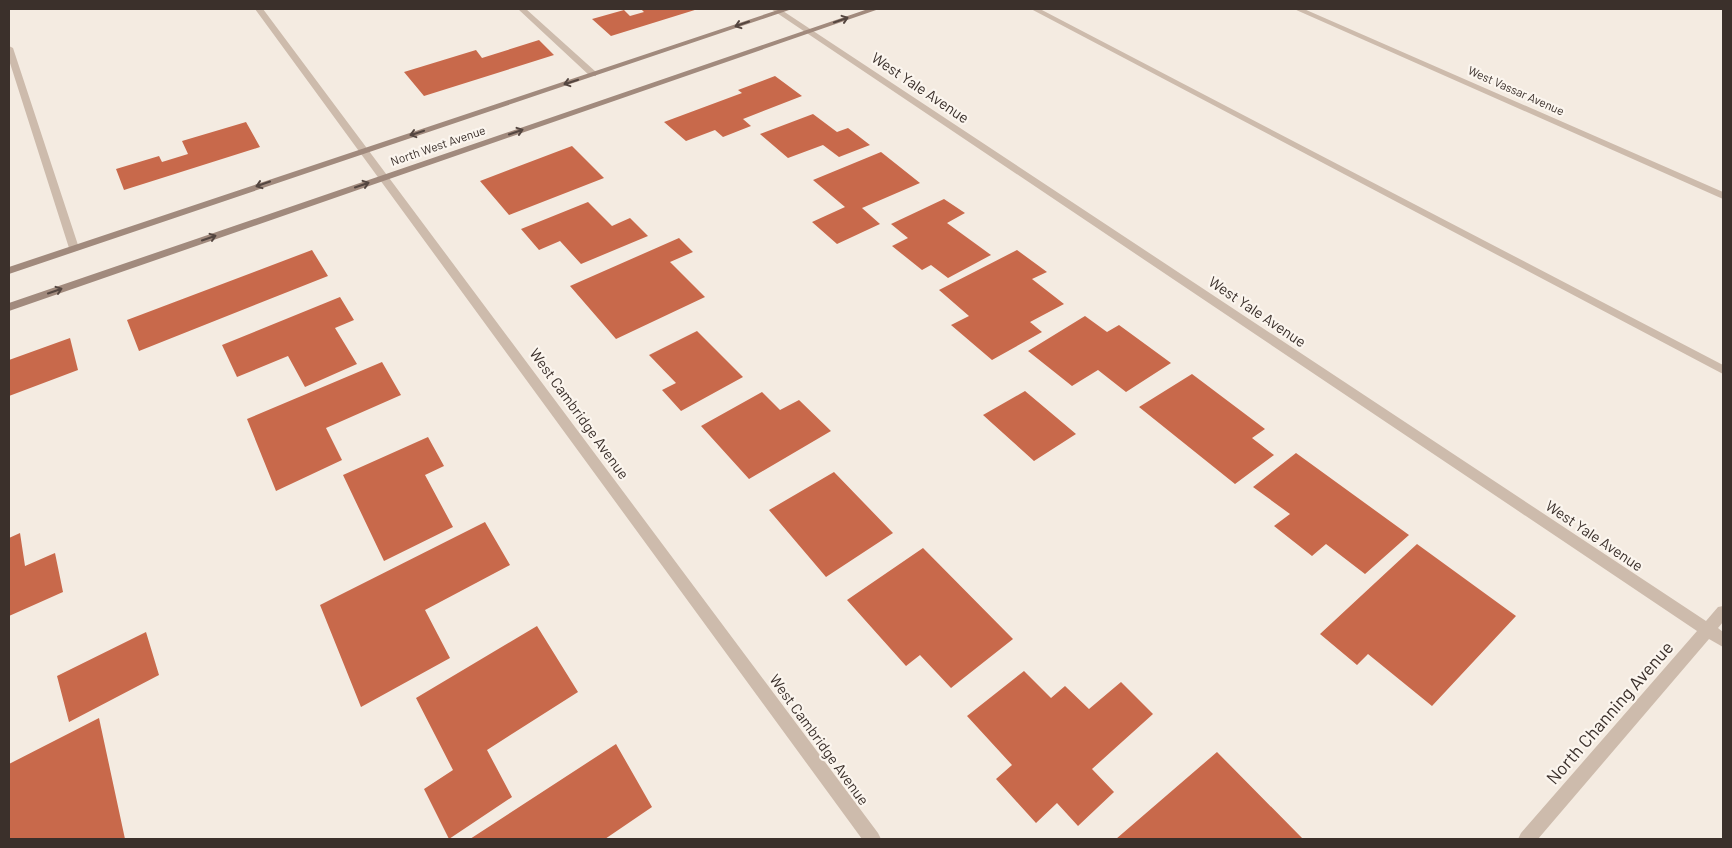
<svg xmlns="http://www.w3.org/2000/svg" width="1732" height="848" font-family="Barlow,sans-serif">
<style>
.building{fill:#c8694b}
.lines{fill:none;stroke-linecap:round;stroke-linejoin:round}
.lane{fill:#cdbbac;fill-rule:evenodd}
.street{fill:#cdbbac;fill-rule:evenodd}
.secondary{fill:#a18a7d;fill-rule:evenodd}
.oneway{stroke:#544640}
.labels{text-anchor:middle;stroke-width:4.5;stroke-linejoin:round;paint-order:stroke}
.far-street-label{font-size:12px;fill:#3b302b;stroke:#fbf5ee}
.street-label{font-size:15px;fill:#3b302b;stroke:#fbf5ee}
.near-street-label{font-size:18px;fill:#3b302b;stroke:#fbf5ee}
</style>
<rect width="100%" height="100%" fill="#f4ebe1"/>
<path class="building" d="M 641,9 L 698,9 L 611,36 L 592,19 L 624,10 L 630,16 L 644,12 Z
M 539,40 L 554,55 L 424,96 L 404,72 L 476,50 L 482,58 Z
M 775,76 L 802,96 L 743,119 L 751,126 L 723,137 L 715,130 L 686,141 L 664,122 L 742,93 L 738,90 Z
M 813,114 L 837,132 L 848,128 L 870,145 L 839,157 L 823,145 L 788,158 L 760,134 Z
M 246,122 L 260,147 L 124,190 L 116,169 L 159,156 L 162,162 L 188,154 L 182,141 Z
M 572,146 L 604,178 L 509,215 L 480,181 Z
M 881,152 L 920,183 L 862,208 L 880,224 L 837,244 L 812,222 L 845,207 L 813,180 Z
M 944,199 L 965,213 L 947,223 L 991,255 L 948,278 L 931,265 L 922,270 L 892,246 L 908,238 L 891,224 Z
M 588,202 L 612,226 L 630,218 L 648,236 L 581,264 L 560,241 L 539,250 L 521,229 Z
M 679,238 L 693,252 L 670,262 L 705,297 L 616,339 L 570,286 Z
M 312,250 L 328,276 L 139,351 L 127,320 Z
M 1017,250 L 1047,272 L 1032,279 L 1064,304 L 1030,322 L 1042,332 L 992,360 L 951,325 L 969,316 L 939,290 Z
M 340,297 L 354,320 L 335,328 L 357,364 L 305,387 L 288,356 L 237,377 L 222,345 Z
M 1085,316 L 1107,332 L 1119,325 L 1171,363 L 1126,392 L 1098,370 L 1072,386 L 1028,351 Z
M 697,331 L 743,377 L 681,411 L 662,390 L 676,383 L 649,355 Z
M 70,338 L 78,370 L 9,396 L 9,360 Z
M 382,362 L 401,395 L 326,428 L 342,460 L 276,491 L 247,419 Z
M 1192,374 L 1265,429 L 1252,438 L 1274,455 L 1235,484 L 1139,407 Z
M 1025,391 L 1076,434 L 1034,461 L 983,415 Z
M 762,392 L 780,410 L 799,400 L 831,431 L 749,479 L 701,426 Z
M 428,437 L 444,466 L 425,475 L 453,527 L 384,561 L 343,475 Z
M 1296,453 L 1409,535 L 1365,574 L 1326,544 L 1312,556 L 1274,526 L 1290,514 L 1253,487 Z
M 834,472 L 893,533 L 826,577 L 769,510 Z
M 485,522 L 510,565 L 425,610 L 450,658 L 361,707 L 320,605 Z
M 20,533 L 25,566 L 55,553 L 63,592 L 9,616 L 9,538 Z
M 1417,544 L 1516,616 L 1432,706 L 1368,654 L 1357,665 L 1320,634 Z
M 923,548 L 1013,639 L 951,688 L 920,655 L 906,666 L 847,600 Z
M 537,626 L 578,692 L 487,750 L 512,797 L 449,839 L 424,789 L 453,770 L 416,698 Z
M 146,632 L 159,675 L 69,722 L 57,676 Z
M 1024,671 L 1051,698 L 1065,686 L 1089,709 L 1121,682 L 1153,714 L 1092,769 L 1114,792 L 1078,826 L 1057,803 L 1036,823 L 996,779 L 1012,765 L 967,716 Z
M 99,718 L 125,839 L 9,839 L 9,764 Z
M 616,744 L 652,807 L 605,839 L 470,839 Z
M 1217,752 L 1303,839 L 1116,839 Z"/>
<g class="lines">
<path class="lane" d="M 518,9 L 526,9 L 596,72 L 596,76 L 590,76 Z
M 1031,9 L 1040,9 L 1723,365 L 1723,374 Z
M 9,46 L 13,48 L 79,248 L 78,250 L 74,251 L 69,248 L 9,60 Z"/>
<path class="street" d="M 255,9 L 263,9 L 878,833 L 881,839 L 862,839 Z
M 771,9 L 780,9 L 1706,621 L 1718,607 L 1723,606 L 1723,622 L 1718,628 L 1723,632 L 1723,647 L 1709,639 L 1538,839 L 1518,839 L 1521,833 L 1697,631 Z
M 1294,9 L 1304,9 L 1723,192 L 1723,199 Z"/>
<path class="secondary" d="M 781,9 L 792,9 L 9,274 L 9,267 Z
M 868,9 L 879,9 L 9,311 L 9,303 Z"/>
</g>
<defs><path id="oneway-shaft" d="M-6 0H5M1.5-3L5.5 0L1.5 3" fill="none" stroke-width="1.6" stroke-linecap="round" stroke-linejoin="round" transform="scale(1.25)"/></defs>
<g class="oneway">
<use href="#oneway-shaft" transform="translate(841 20) rotate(-19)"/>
<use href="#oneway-shaft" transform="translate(742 24) rotate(161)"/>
<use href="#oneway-shaft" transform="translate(571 82) rotate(162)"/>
<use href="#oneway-shaft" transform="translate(516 132) rotate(-19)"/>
<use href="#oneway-shaft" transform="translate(417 133) rotate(162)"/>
<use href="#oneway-shaft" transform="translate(263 184) rotate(161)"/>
<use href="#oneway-shaft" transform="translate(362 185) rotate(-19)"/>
<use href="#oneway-shaft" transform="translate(209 238) rotate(-19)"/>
<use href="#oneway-shaft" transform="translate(55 291) rotate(-19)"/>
</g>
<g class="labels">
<g class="far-street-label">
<text transform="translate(1516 91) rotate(24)" y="4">West Vassar Avenue</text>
<text transform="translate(438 146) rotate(-19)" y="4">North West Avenue</text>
</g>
<g class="street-label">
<text transform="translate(920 88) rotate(34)" y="5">West Yale Avenue</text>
<text transform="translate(1257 312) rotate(34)" y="5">West Yale Avenue</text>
<text transform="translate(579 414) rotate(54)" y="5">West Cambridge Avenue</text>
<text transform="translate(1594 536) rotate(34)" y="5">West Yale Avenue</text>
<text transform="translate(819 740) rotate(54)" y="5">West Cambridge Avenue</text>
</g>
<g class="near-street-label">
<text transform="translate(1610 713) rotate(-49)" y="6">North Channing Avenue</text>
</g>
</g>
<rect width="1732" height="848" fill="none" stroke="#3b302b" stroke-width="20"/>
</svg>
